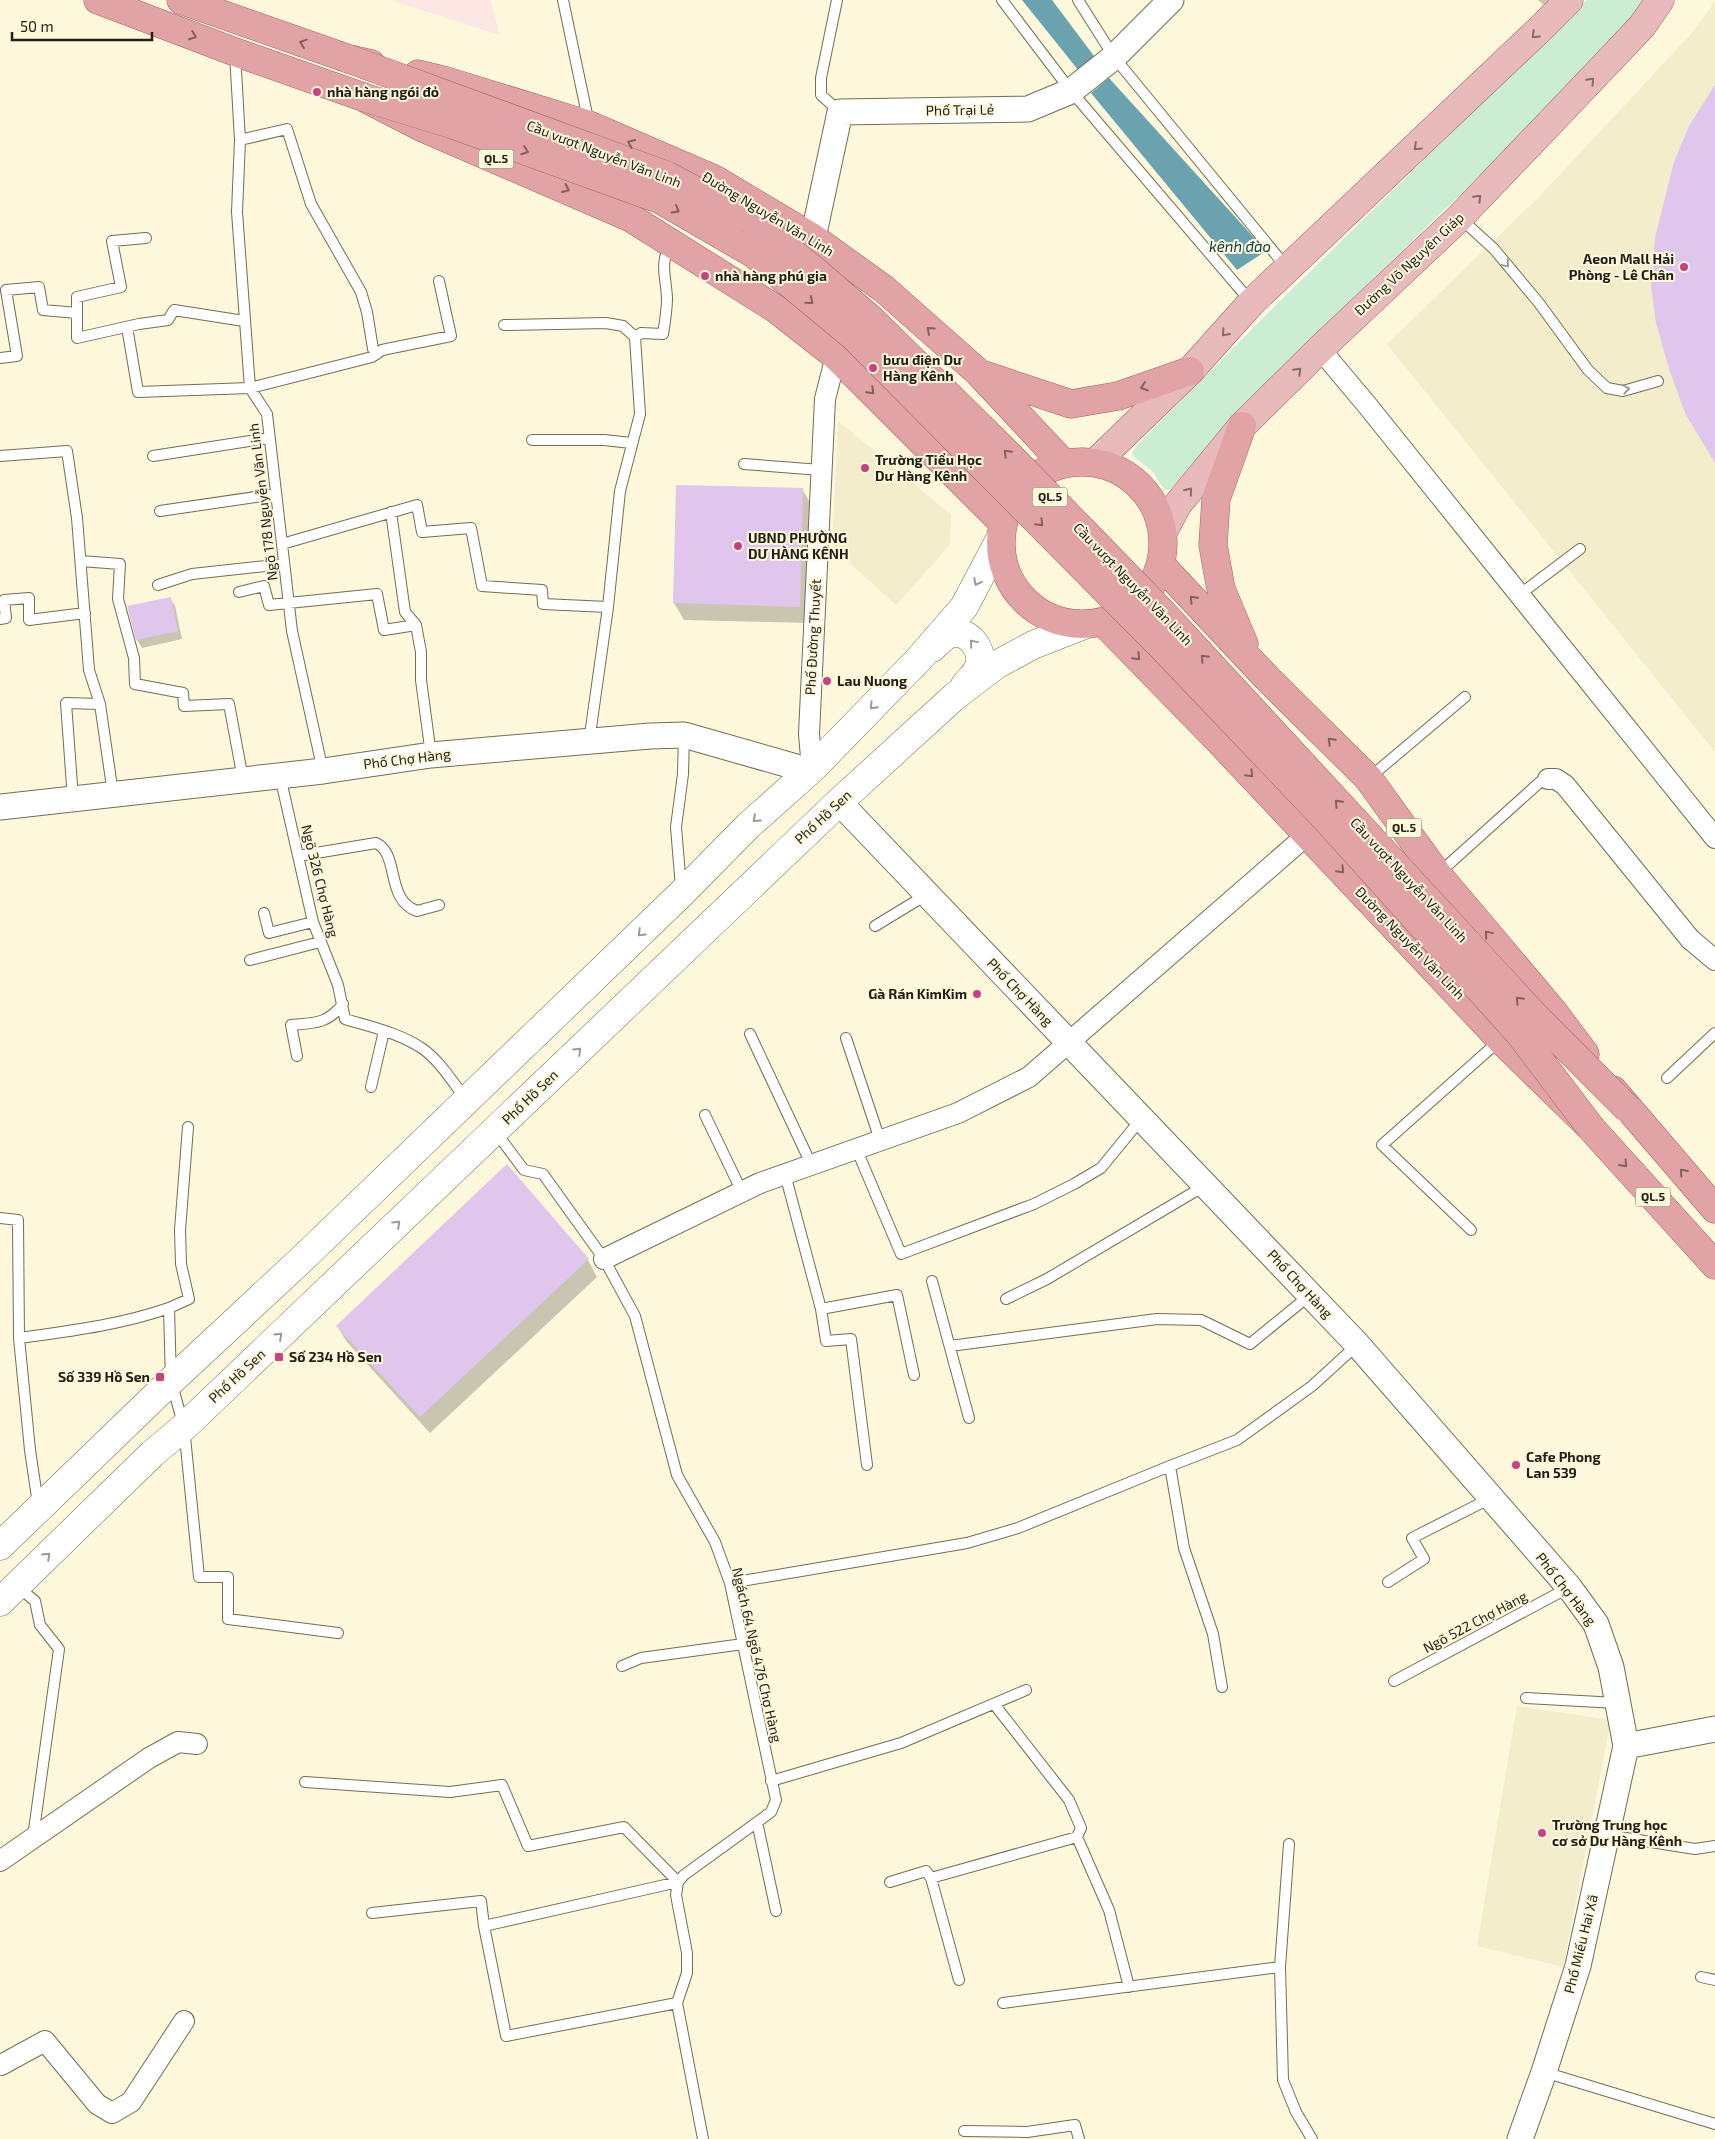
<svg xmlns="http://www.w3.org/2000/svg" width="1715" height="2139" font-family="'Exo 2',sans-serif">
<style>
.built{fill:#f4edcb}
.industrial{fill:#fce7e5}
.green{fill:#cbedd4}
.water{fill:#6ba2af}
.shadow{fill:#0003}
.building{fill:#e0c5ed}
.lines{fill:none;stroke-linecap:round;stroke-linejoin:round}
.service-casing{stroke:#726d56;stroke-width:12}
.minor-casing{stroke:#726d56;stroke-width:22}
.tertiary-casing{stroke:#726d56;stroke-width:27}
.secondary-casing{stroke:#726d56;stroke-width:29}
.primary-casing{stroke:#9a6665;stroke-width:29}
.trunk-casing{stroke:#9a6665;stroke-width:29}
.service{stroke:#fff;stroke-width:10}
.minor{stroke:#fff;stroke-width:20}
.tertiary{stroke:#fff;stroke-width:25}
.secondary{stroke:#fff;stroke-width:28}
.primary{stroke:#e9babc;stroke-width:28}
.trunk{stroke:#e2a3a6;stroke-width:28}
.trunk-bridge-casing{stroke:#9a6665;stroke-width:29;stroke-linecap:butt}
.trunk-bridge{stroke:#e2a3a6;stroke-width:28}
.oneway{stroke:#856c69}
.oneway2{stroke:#82615e}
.oneway3{stroke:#9b9a96}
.poi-dot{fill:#c74285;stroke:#fdf7dc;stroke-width:2}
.labels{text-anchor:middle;stroke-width:4;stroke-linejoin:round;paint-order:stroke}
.shield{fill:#fdf7dc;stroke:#636051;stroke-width:1}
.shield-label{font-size:12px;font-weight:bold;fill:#211f16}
.poi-label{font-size:14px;font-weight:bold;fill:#211f16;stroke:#fdf7dc;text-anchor:start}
.street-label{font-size:14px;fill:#211f16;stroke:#fdf7dc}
.water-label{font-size:15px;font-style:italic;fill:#0e414c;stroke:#fdf7dc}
</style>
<rect width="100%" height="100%" fill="#fdf7dc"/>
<path class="built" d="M 1715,2 L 1715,752 L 1387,344 L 1538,198 L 1690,35 Z
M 838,421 L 951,515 L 950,545 L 896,605 L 832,547 Z
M 1517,1706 L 1611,1720 L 1563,1967 L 1477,1946 Z"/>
<path class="industrial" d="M 390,0 L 490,0 L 500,35 Z"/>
<path class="green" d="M 1587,0 L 1651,0 L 1528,129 L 1353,298 L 1274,379 L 1172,488 L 1167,490 C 1159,486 1157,476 1151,470 C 1145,464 1136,461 1132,453 L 1136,446 L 1266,315 Z"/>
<path class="water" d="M 1022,0 L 1052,0 L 1094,56 L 1079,71 Z
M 1109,78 L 1266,251 L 1237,270 L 1091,93 Z"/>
<path class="shadow" d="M 1538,0 L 1549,0 L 1544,5 Z
M 677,486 L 802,489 L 812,506 L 809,623 L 684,620 L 674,603 Z
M 170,598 L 175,606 L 182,639 L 142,648 L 137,640 Z
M 588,1260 L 597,1277 L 430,1433 L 347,1342 L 337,1326 Z"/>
<path class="building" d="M 1715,85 L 1715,463 L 1686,415 L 1670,372 L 1656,323 L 1651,286 L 1655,238 L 1674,162 L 1689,126 Z
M 676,485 L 803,488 L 800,607 L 673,603 Z
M 171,597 L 178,631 L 136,640 L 127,606 Z
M 507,1164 L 589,1259 L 420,1417 L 336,1326 Z"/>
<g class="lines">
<g class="service-casing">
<path id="service" d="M 563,0 L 589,124
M 837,0 L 821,78 L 821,95 L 840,112
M 1002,0 L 1071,91 L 1251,302
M 1078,0 L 1114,57 L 1287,268
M 235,53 L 240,140 L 237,212 L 250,388 L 267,414 L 292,631 L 323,771
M 240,140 L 287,129 L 311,204 L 361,292 L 367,312 L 373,349 L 377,354
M 1460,218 L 1494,249 L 1539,303 L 1588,370 L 1607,388 L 1623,391 L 1658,381
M 146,238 L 112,241 L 121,287 L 77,297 L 77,338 L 139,324 L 168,320 L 174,310 L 244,321
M 504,325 L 606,323 L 623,326 L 635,337 L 640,414 L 620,491 L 608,607 L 589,742
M 127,327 L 138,392 L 250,388 L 372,357 L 382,350 L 451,336 L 439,281
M 635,337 L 641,333 L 663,334 C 665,322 667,310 667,298 C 666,276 659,264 671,243
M 0,358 L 17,356 L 6,290 L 39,287 L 43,310 L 77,313
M 532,440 L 604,440 L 631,443
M 0,456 L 67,451 L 77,518 L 89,670 L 100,704 L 113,794
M 153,456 L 269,438
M 744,464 L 821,470
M 160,511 L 276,494
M 391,512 L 405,612 L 416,625 L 421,652 L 421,680 L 431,755
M 282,544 L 417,505 L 422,532 L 471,528 L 482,586 L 542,590 L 543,604 L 608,607
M 81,561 L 120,564 L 118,599 L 134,658 L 135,684 L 183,693 L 184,706 L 229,704 L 243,779
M 158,585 L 192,574 L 284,564
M 239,592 L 264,586 L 269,605 L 377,594 L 384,630 L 416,625
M 1519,595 L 1580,549
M 0,619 L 6,618 L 4,600 L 29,598 L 29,620 L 85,613
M 280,776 L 313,922 L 338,985 L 345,1019 C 371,1027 400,1033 423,1049 C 440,1061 453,1083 466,1099
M 1369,778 L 1465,697
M 73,799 L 66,703 L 100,704
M 298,856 L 376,843 C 400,854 385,900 417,911 L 439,905
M 1438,874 L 1540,782 L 1548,779
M 681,888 L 676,827 L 683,774 L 684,736
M 264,913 L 269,933 L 313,922
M 875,926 L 926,895
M 250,960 L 320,942
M 750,1034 L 811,1164
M 846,1038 L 880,1140
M 297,1056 L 291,1025 C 315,1023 327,1024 343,1004
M 1667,1078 L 1715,1033
M 371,1087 L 384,1031
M 705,1115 L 742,1192
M 188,1127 L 180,1230 L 181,1264 L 189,1299 L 169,1308 L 171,1381 L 184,1427 L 199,1577 L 228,1577 L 228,1619 L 338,1633
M 495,1131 L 524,1170 L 543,1174 L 604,1259 L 635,1316 L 677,1475 L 715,1542 L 730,1583 L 776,1800 L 771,1812 L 684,1875 L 678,1882 L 676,1895 L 687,1953 L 687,1973 L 677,2003 L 703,2139
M 856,1148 L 901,1254 L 1034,1204 L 1074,1184 L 1101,1168 L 1142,1118
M 785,1174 L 821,1309 L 897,1295 L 914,1375
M 0,1218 L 18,1220 L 19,1338 L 30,1450 L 38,1504
M 1471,1230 L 1382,1145 L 1500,1040
M 932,1281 L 969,1418
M 1006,1299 L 1047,1279 L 1206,1185
M 821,1309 L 826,1341 L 851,1339 L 867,1465
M 19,1338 C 70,1331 120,1325 169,1308
M 950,1346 L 1157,1319 L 1201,1320 L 1250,1344 L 1310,1295
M 1388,1582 L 1424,1559 L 1412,1538 L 1491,1498
M 730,1583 L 967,1543 L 1018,1528 L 1170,1466
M 18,1587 L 35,1601 L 40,1625 L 59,1649 L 33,1837
M 622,1666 L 641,1658 L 743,1644
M 1394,1681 L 1568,1588
M 1222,1687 L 1213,1634 L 1184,1548 L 1170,1466 L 1237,1440 L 1312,1386 L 1357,1345
M 1526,1698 L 1617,1703
M 994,1704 L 1069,1800 L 1081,1828 L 1077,1837 L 1109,1910 L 1129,1987
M 771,1781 L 901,1743 L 1026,1690
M 305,1782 L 450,1792 L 502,1785 L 528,1846 L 624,1827 L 678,1882
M 757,1822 L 776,1911
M 1607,1835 L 1695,1849 L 1715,1846
M 1289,1844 L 1280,1967 L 1283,2080 L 1296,2112 L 1312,2139
M 931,1878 L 1077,1837
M 890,1882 L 926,1871 L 931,1878 L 959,1980
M 372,1913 L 481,1901 L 484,1926
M 1701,1977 L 1715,1980
M 677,2003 L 506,2036 L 484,1926 L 678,1882
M 1003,2003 L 1280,1967
M 1544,2072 L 1715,2124
M 964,2131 L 1027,2132 L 1075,2125 L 1079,2139"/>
</g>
<g class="minor-casing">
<path id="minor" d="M 1320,349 L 1367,405 L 1715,838
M 812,769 L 809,734 L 825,399 L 836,356
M 1548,779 L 1556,779 L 1565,785 L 1690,939 L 1715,960
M 604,1259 L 760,1183 L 958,1113 L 1029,1077 L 1307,835
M 0,1861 L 149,1758 L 178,1742 L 197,1744
M 0,2064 L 1,2065 L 45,2041 L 97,2104 L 112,2113 L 131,2102 L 184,2021"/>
</g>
<g class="tertiary-casing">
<path id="tertiary" d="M 813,238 L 840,112 L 1028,109 L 1071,91 L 1114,57 L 1171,0
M 839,802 L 1357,1344 L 1569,1587 L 1596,1624 L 1611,1667 L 1626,1746 L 1578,1966 L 1544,2072 L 1520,2139
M 0,807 L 323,771 L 431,755 L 650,736 L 684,735 L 810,771
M 1626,1746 L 1715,1729"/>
</g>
<g class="secondary-casing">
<path id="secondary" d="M 932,648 C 938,643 946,633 955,633 C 971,632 984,652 979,666 C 977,673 970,679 965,685
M 0,1546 L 171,1381 L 302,1259 L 682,893 L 748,826 L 812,769 L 919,659 L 964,607 L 1000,539
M 0,1602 L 152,1454 L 184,1427 L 839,802 L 954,697 L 996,665 L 1033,645 L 1084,625"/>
</g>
<g class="primary-casing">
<path id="primary" d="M 1096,462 L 1190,371 L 1251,303 L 1539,30 L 1569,0
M 1163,532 L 1178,504 L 1242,426 L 1320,349 L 1459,218 L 1608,62 L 1642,26 L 1660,0"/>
</g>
<g class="trunk-casing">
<path id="trunk" d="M 98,0 L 235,52 L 363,97 L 423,128 L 631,218 L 776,309 L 836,356 L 1003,523
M 181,0 L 349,59 L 371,64
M 418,74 L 443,80 L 589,125 L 714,179 L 813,238 L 884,289 L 979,373 L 1063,463
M 981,374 L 1071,404 L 1118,396 L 1190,371
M 1242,426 L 1216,499 L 1213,545 L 1221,589 L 1244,644
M1001 543a81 81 0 1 1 162 0a81 81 0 1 1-162 0Z
M 1161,565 L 1267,678 L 1368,778 L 1438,875 L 1552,1010 L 1585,1054
M 1103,622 L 1219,741 L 1501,1040 L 1591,1128 L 1715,1265
M 1613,1090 L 1715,1209"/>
</g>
<use href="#service" class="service"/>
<use href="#minor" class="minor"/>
<use href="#tertiary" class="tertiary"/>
<use href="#secondary" class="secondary"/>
<use href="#primary" class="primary"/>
<use href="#trunk" class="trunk"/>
<g class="trunk-bridge-casing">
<path id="trunk-bridge" d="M 349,59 L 668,176 L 753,221 L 815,271 L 872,320 L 1004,450 L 1087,535 L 1161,611 L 1535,1016 L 1628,1109
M 363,97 L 451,124 L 659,199 L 754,254 L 853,336 L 1163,648 L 1326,819 L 1519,1033 L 1591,1128"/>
</g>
<use href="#trunk-bridge" class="trunk-bridge"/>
</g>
<defs><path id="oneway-chevron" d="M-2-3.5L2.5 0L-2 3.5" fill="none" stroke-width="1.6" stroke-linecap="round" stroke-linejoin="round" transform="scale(1.25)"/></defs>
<g class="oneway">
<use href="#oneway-chevron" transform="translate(1535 35) rotate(136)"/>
<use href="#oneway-chevron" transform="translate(1591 81) rotate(-46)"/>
<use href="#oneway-chevron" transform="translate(1417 147) rotate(137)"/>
<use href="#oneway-chevron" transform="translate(1478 198) rotate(-46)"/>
<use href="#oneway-chevron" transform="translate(1225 333) rotate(132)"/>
<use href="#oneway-chevron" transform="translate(1298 371) rotate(-45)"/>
<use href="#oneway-chevron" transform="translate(1189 491) rotate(-51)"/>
</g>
<g class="oneway2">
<use href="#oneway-chevron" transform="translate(193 36) rotate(21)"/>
<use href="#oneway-chevron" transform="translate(303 43) rotate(-161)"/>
<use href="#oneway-chevron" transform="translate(631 143) rotate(-156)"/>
<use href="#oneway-chevron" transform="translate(525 151) rotate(20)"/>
<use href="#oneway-chevron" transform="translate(566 189) rotate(24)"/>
<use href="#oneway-chevron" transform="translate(676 210) rotate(30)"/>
<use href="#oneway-chevron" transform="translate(810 301) rotate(40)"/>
<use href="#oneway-chevron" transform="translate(930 330) rotate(-138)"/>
<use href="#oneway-chevron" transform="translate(1144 387) rotate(161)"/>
<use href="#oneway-chevron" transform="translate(871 391) rotate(45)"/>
<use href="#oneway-chevron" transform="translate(1007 453) rotate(-135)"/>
<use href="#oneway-chevron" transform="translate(1040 523) rotate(46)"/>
<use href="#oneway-chevron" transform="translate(1193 599) rotate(-133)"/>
<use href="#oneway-chevron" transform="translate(1137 657) rotate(46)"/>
<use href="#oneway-chevron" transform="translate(1204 658) rotate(-133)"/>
<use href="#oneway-chevron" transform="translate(1331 741) rotate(-135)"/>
<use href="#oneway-chevron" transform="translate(1250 774) rotate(47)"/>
<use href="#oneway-chevron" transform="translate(1338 803) rotate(-133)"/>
<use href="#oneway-chevron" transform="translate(1341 870) rotate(46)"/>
<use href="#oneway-chevron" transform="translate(1488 934) rotate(-130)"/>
<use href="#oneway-chevron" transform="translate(1519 1000) rotate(-133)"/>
<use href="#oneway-chevron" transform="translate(1624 1164) rotate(48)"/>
<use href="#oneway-chevron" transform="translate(1683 1172) rotate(-131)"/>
</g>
<g class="oneway3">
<use href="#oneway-chevron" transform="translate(1506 264) rotate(50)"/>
<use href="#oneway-chevron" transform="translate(1626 389) rotate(-10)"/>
<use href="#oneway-chevron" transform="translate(977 582) rotate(118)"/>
<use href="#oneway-chevron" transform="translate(973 643) rotate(-130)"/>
<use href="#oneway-chevron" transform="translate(873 706) rotate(134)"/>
<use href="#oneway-chevron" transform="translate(756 819) rotate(138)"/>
<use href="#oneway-chevron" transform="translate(641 933) rotate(136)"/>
<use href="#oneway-chevron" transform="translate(578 1051) rotate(-44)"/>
<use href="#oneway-chevron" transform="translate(397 1224) rotate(-43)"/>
<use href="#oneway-chevron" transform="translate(279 1336) rotate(-43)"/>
<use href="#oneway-chevron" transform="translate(47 1556) rotate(-44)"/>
</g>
<g class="poi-dot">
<circle cx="317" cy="92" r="5"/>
<circle cx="1684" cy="267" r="5"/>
<circle cx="705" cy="276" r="5"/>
<circle cx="873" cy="368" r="5"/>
<circle cx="865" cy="468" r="5"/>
<circle cx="738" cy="546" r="5"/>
<circle cx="827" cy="681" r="5"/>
<circle cx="977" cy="994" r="5"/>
<rect x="274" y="1352" width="10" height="10" rx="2.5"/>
<rect x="155" y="1372" width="10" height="10" rx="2.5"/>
<circle cx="1516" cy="1465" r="5"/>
<circle cx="1542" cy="1833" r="5"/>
</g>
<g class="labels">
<g class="shield">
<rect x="478.5" y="149.5" width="35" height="19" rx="4"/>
<rect x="1032.5" y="487.5" width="35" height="19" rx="4"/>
<rect x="1386.5" y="818.5" width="35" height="19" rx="4"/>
<rect x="1635.5" y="1187.5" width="35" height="19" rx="4"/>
</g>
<g class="shield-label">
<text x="496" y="163">QL.5</text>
<text x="1050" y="501">QL.5</text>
<text x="1404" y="832">QL.5</text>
<text x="1653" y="1201">QL.5</text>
</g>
<g class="poi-label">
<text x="327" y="97">nhà hàng ngói đỏ</text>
<text x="1674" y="264" text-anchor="end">Aeon Mall Hải<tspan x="1674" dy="16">Phòng - Lê Chân</tspan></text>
<text x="715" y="281">nhà hàng phú gia</text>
<text x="883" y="365">bưu điện Dư<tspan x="883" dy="16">Hàng Kênh</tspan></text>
<text x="875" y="465">Trường Tiểu Học<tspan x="875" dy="16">Dư Hàng Kênh</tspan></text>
<text x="748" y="543">UBND PHƯỜNG<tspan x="748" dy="16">DƯ HÀNG KÊNH</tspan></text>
<text x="837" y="686">Lau Nuong</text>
<text x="967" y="999" text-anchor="end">Gà Rán KimKim</text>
<text x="289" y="1362">Số 234 Hồ Sen</text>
<text x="150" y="1382" text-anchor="end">Số 339 Hồ Sen</text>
<text x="1526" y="1462">Cafe Phong<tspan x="1526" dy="16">Lan 539</tspan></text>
<text x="1552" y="1830">Trường Trung học<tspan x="1552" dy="16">cơ sở Dư Hàng Kênh</tspan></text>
</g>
<g class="street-label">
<text transform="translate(960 110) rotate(-1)" y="5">Phố Trại Lẻ</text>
<text transform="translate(604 154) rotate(21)" y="5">Cầu vượt Nguyễn Văn Linh</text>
<text transform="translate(768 214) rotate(31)" y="5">Đường Nguyễn Văn Linh</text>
<text transform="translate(1409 264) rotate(-43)" y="5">Đường Võ Nguyên Giáp</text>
<text transform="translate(263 502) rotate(-97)" y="5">Ngõ 178 Nguyễn Văn Linh</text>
<text transform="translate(1133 584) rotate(46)" y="5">Cầu vượt Nguyễn Văn Linh</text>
<text transform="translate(813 637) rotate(-87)" y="5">Phố Đường Thuyết</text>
<text transform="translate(407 759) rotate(-7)" y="5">Phố Chợ Hàng</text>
<text transform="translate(823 817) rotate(-43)" y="5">Phố Hồ Sen</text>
<text transform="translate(1409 880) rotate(47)" y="5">Cầu vượt Nguyễn Văn Linh</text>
<text transform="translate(320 881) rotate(76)" y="5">Ngõ 326 Chợ Hàng</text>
<text transform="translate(1410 943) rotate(46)" y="5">Đường Nguyễn Văn Linh</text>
<text transform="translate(1020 992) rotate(46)" y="5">Phố Chợ Hàng</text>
<text transform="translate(530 1097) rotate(-44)" y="5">Phố Hồ Sen</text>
<text transform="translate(1300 1284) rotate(47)" y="5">Phố Chợ Hàng</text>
<text transform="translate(237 1376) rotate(-43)" y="5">Phố Hồ Sen</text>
<text transform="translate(1566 1589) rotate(52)" y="5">Phố Chợ Hàng</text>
<text transform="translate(1475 1622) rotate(-28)" y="5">Ngõ 522 Chợ Hàng</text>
<text transform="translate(757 1655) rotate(77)" y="5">Ngách 64 Ngõ 476 Chợ Hàng</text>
<text transform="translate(1581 1944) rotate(-76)" y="5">Phố Miếu Hai Xã</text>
</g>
<g class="water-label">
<text x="1240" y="252">kênh đào</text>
</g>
</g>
<path d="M12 32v8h140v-8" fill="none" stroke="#211f16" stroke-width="2.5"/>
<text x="20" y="32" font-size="15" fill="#211f16" stroke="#fdf7dc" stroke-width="4" paint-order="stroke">50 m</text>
</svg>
